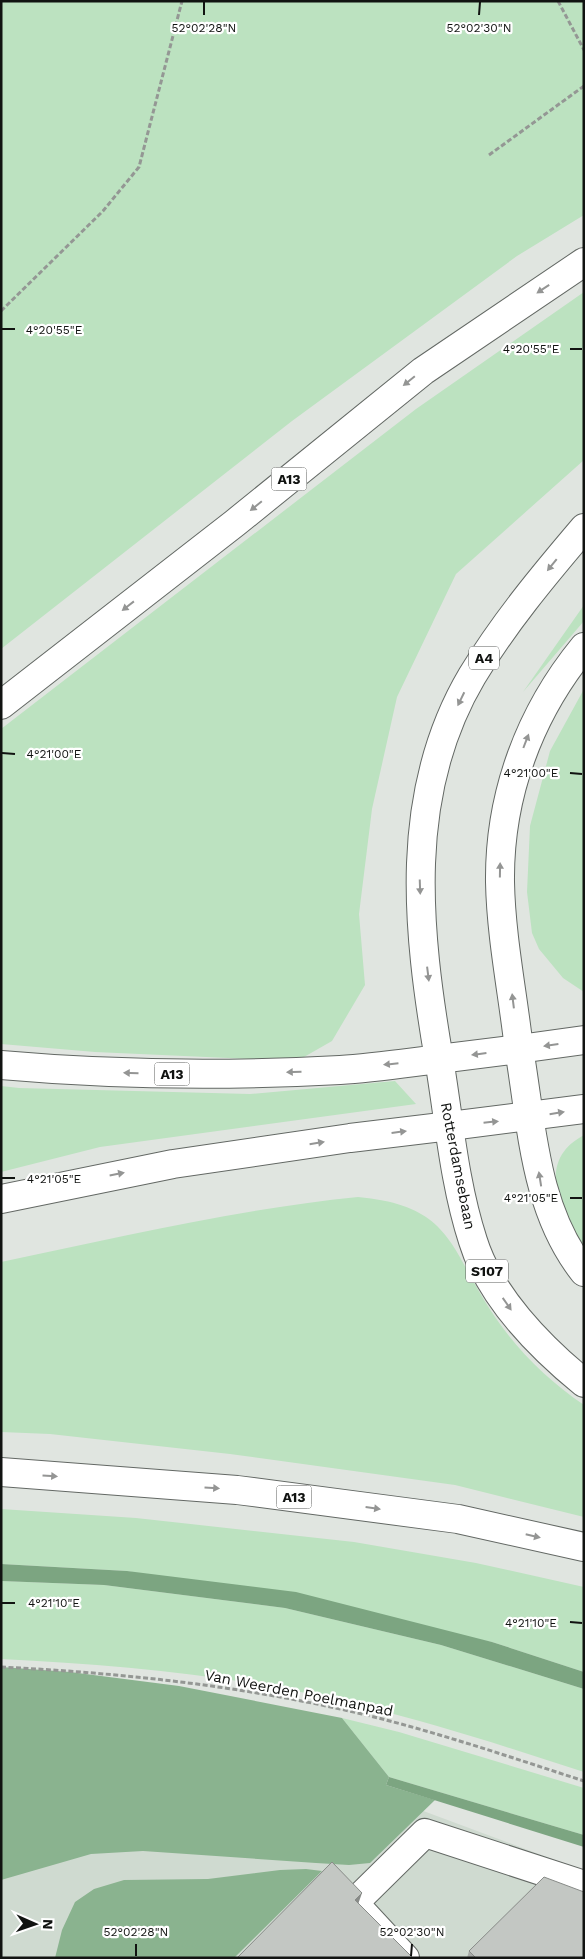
<svg xmlns="http://www.w3.org/2000/svg" width="585" height="1959" font-family="'Work Sans',sans-serif">
<style>
.built{fill:#cfdad0}
.green{fill:#bce2c0}
.forest{fill:#8ab38f}
.water{fill:#7ca581}
.lines{fill:none;stroke-linecap:round;stroke-linejoin:round}
.minor-casing{stroke:#636864;stroke-width:30}
.secondary-casing{stroke:#636864;stroke-width:30}
.primary-casing{stroke:#636864;stroke-width:30}
.trunk-casing{stroke:#636864;stroke-width:30}
.motorway-casing{stroke:#636864;stroke-width:30}
.path{stroke:#949794;stroke-width:3;stroke-dasharray:5 2.5;stroke-linecap:butt}
.minor{stroke:#fff;stroke-width:28}
.secondary{stroke:#fff;stroke-width:28}
.primary{stroke:#fff;stroke-width:28}
.trunk{stroke:#fff;stroke-width:28}
.motorway{stroke:#fff;stroke-width:28}
.wall{fill:#a8aba8}
.shaded-wall{fill:#888b88}
.building{fill:#c3c7c3;stroke:#888b88}
.oneway{fill:#949594}
.ticks{fill:none;stroke:#111311;stroke-width:2}
.labels{text-anchor:middle;stroke-width:4.5;stroke-linejoin:round;paint-order:stroke}
.shield{fill:#fff;stroke:#585a58;stroke-width:1}
.shield-label{font-size:14px;font-weight:bold;fill:#111311}
.street-label{font-size:15px;fill:#111311;stroke:#fff}
.ticks-label{font-size:12px;text-anchor:middle;fill:#111311;stroke:#fff;stroke-width:4.5;stroke-linejoin:round;paint-order:stroke}
</style>
<rect width="100%" height="100%" fill="#e0e5e0"/>
<path class="built" d="M 1,1804 L 418,1809 L 584,1871 L 584,1958 L 1,1958 Z"/>
<path class="green" d="M 1,1 L 584,1 L 584,215 L 517,256 L 292,421 L 1,649 Z
M 584,292 L 584,460 L 456,574 L 397,697 L 372,809 L 359,914 L 365,985 L 332,1041 L 297,1061 L 95,1052 L 1,1044 L 1,729 L 416,409 Z
M 584,605 L 584,621 L 523,692 Z
M 584,689 L 584,992 L 563,978 L 539,949 L 532,933 L 527,892 L 530,826 L 550,751 Z
M 395,1081 L 416,1104 L 100,1147 L 1,1172 L 1,1086 L 19,1088 L 250,1094 Z
M 584,1135 L 584,1252 C 564,1214 532,1163 584,1135 Z
M 358,1197 C 454,1206 449,1249 495,1317 C 519,1352 549,1381 584,1405 L 584,1517 L 455,1485 L 230,1454 L 50,1434 L 1,1432 L 1,1262 C 119,1237 238,1209 358,1197 Z
M 1,1509 L 136,1518 L 354,1542 L 476,1563 L 584,1587 L 584,1672 L 492,1642 L 127,1571 L 1,1564 Z
M 1,1581 L 104,1585 L 285,1608 L 441,1645 L 584,1689 L 584,1772 C 510,1748 437,1724 362,1706 C 245,1676 122,1665 1,1659 Z
M 342,1718 L 399,1732 L 584,1788 L 584,1835 L 389,1777 Z"/>
<path class="forest" d="M 1,1667 L 70,1672 L 179,1686 L 342,1718 L 389,1777 L 386,1785 L 435,1800 L 370,1863 L 349,1865 L 316,1863 L 143,1851 L 91,1854 L 1,1880 Z
M 306,1869 L 322,1871 L 234,1958 L 55,1958 L 62,1930 L 75,1902 L 94,1889 L 124,1880 L 208,1879 L 280,1870 Z"/>
<path class="water" d="M 1,1564 L 127,1571 L 296,1592 L 492,1642 L 584,1672 L 584,1689 L 441,1645 L 285,1608 L 104,1585 L 1,1581 Z
M 389,1777 L 584,1835 L 584,1847 L 386,1785 Z"/>
<g class="lines">
<g class="minor-casing">
<path id="minor" d="M 405,1958 L 354,1903 L 425,1833 L 584,1885"/>
</g>
<g class="secondary-casing">
<path id="secondary" d="M 519,1049 L 584,1040"/>
</g>
<g class="primary-casing">
<path id="primary" d="M 584,1272 C 534,1209 532,1125 519,1049 L 439,1059 C 449,1119 454,1183 473,1241 C 490,1296 540,1347 584,1383"/>
</g>
<g class="trunk-casing">
<path id="trunk" d="M 450,1126 L 584,1109"/>
</g>
<g class="motorway-casing">
<path id="motorway" d="M 1,705 L 235,523 L 423,371 L 584,262
M 519,1049 C 513,995 501,937 500,882 C 499,796 529,714 584,647
M 1,1065 C 114,1075 227,1076 340,1070 C 373,1068 406,1063 439,1059 C 417,930 402,794 472,676 C 504,623 544,575 584,528
M 1,1199 L 173,1164 L 350,1138 L 450,1126
M 1,1472 L 237,1490 L 458,1519 L 584,1547"/>
</g>
<path class="path" d="M 558,1 L 584,50
M 489,155 L 584,86
M 1,311 L 103,211 L 139,167 L 182,1
M 1,1667 C 122,1673 244,1686 362,1714 C 437,1732 510,1757 584,1781"/>
<use href="#minor" class="minor"/>
<use href="#secondary" class="secondary"/>
<use href="#primary" class="primary"/>
<use href="#trunk" class="trunk"/>
<use href="#motorway" class="motorway"/>
</g>
<path class="wall" d="M 469,1951 L 584,1958 L 467,1958 Z"/>
<path class="shaded-wall" d="M 362,1893 L 355,1913 L 355,1900 Z"/>
<path class="building" d="M 332,1862 L 362,1893 L 355,1900 L 413,1958 L 237,1958 Z
M 544,1877 L 584,1892 L 584,1958 L 476,1958 L 469,1951 Z"/>
<defs><path id="oneway-solid" d="M-6-.8H1V-3.2L6.5 0L1 3.2V.8H-6Z" transform="scale(1.25)"/></defs>
<g class="oneway">
<use href="#oneway-solid" transform="translate(543 289) rotate(146)"/>
<use href="#oneway-solid" transform="translate(409 381) rotate(141)"/>
<use href="#oneway-solid" transform="translate(256 506) rotate(141)"/>
<use href="#oneway-solid" transform="translate(552 565) rotate(129)"/>
<use href="#oneway-solid" transform="translate(128 606) rotate(142)"/>
<use href="#oneway-solid" transform="translate(461 699) rotate(116)"/>
<use href="#oneway-solid" transform="translate(526 741) rotate(-69)"/>
<use href="#oneway-solid" transform="translate(500 870) rotate(-89)"/>
<use href="#oneway-solid" transform="translate(420 887) rotate(88)"/>
<use href="#oneway-solid" transform="translate(428 974) rotate(83)"/>
<use href="#oneway-solid" transform="translate(513 1001) rotate(-97)"/>
<use href="#oneway-solid" transform="translate(551 1045) rotate(172)"/>
<use href="#oneway-solid" transform="translate(479 1054) rotate(173)"/>
<use href="#oneway-solid" transform="translate(391 1064) rotate(174)"/>
<use href="#oneway-solid" transform="translate(294 1072) rotate(178)"/>
<use href="#oneway-solid" transform="translate(131 1073) rotate(-179)"/>
<use href="#oneway-solid" transform="translate(557 1113) rotate(-9)"/>
<use href="#oneway-solid" transform="translate(491 1122) rotate(-6)"/>
<use href="#oneway-solid" transform="translate(399 1132) rotate(-7)"/>
<use href="#oneway-solid" transform="translate(317 1143) rotate(-9)"/>
<use href="#oneway-solid" transform="translate(117 1174) rotate(-11)"/>
<use href="#oneway-solid" transform="translate(540 1179) rotate(-99)"/>
<use href="#oneway-solid" transform="translate(507 1304) rotate(55)"/>
<use href="#oneway-solid" transform="translate(50 1476) rotate(4)"/>
<use href="#oneway-solid" transform="translate(212 1488) rotate(4)"/>
<use href="#oneway-solid" transform="translate(373 1508) rotate(8)"/>
<use href="#oneway-solid" transform="translate(533 1536) rotate(13)"/>
</g>
<path class="ticks" d="M 204,15 L 204,2M 479,15 L 480,2M 2,329 L 15,329M 570,349 L 582,349M 2,753 L 15,754M 570,773 L 582,774M 2,1178 L 15,1178M 570,1198 L 582,1198M 2,1603 L 15,1603M 570,1622 L 582,1623M 136,1956 L 136,1944M 411,1956 L 412,1944"/>
<g class="labels">
<g class="shield">
<rect x="271.5" y="467.5" width="35" height="23" rx="4"/>
<rect x="469" y="646.5" width="30" height="23" rx="4"/>
<rect x="154.5" y="1062.5" width="35" height="23" rx="4"/>
<rect x="466" y="1259.5" width="42" height="23" rx="4"/>
<rect x="276.5" y="1485.5" width="35" height="23" rx="4"/>
</g>
<g class="shield-label">
<text x="289" y="484">A13</text>
<text x="484" y="663">A4</text>
<text x="172" y="1079">A13</text>
<text x="487" y="1276">S107</text>
<text x="294" y="1502">A13</text>
</g>
<g class="street-label">
<text transform="translate(458 1166) rotate(79)" y="5">Rotterdamsebaan</text>
<text transform="translate(299 1693) rotate(11)" y="5">Van Weerden Poelmanpad</text>
</g>
</g>
<g class="ticks-label">
<text x="204" y="32">52°02'28"N</text>
<text x="479" y="32">52°02'30"N</text>
<text x="54" y="334">4°20'55"E</text>
<text x="531" y="353">4°20'55"E</text>
<text x="54" y="758">4°21'00"E</text>
<text x="531" y="777">4°21'00"E</text>
<text x="54" y="1183">4°21'05"E</text>
<text x="531" y="1202">4°21'05"E</text>
<text x="54" y="1607">4°21'10"E</text>
<text x="531" y="1627">4°21'10"E</text>
<text x="136" y="1936">52°02'28"N</text>
<text x="412" y="1936">52°02'30"N</text>
</g>
<rect width="585" height="1959" fill="none" stroke="#111311" stroke-width="5"/>
<g transform="translate(35 1924) rotate(92)" stroke="#ffffff" stroke-width="4" paint-order="stroke">
<path d="M0-4L9 19L0 12L-9 19Z" fill="#111311"/>
<text y="-8" font-size="14" font-weight="bold" text-anchor="middle" fill="#111311">N</text>
</g>
</svg>
